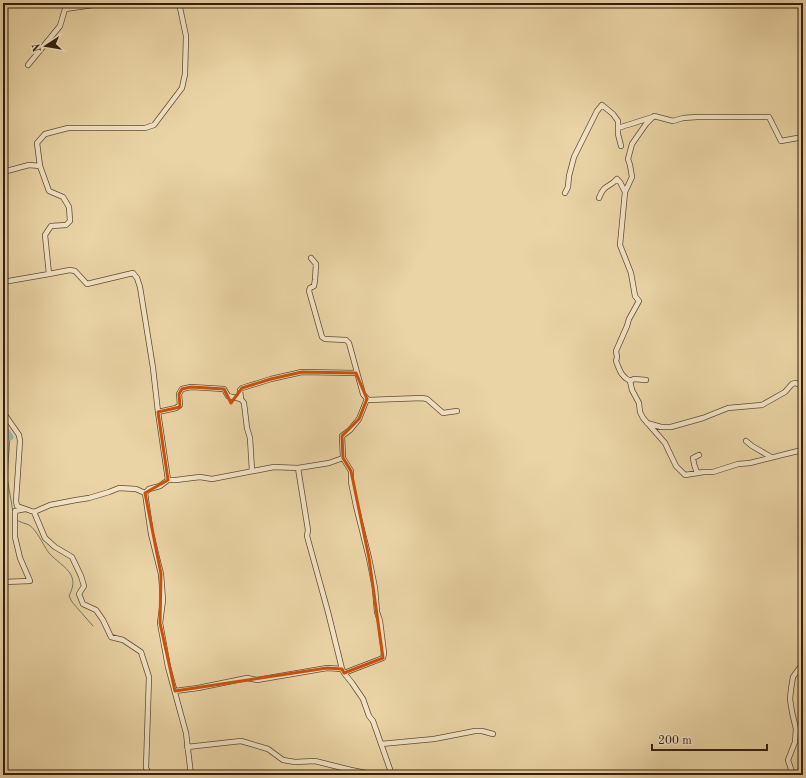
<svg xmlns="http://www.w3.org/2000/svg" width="806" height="778" font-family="'Old Standard TT',serif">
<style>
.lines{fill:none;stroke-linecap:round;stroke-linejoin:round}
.stream{stroke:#717a6f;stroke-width:1}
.river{stroke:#9ab7af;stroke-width:7}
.minor-casing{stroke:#614c34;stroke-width:6}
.minor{stroke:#f1e3c4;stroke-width:4.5}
.marked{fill:none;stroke:#cd500c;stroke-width:3;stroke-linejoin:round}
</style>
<rect width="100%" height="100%" fill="#ead4a5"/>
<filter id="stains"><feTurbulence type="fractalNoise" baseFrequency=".005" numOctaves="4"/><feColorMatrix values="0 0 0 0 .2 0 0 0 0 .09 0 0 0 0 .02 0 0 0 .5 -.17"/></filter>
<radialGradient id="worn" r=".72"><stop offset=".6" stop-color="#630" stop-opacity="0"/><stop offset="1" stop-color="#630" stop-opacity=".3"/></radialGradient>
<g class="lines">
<path class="stream" d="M 10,437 L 7,477 L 13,512
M 17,520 C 21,523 25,523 29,525 C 37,530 43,545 49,553 C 56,561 66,566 71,575 C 75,583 72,589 69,596 L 72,602 L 93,626"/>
<path class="river" d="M 3,427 L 10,437"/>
<g class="minor-casing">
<path id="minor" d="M 179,3 L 186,36 L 185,74 L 182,88 L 154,125 L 145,128 L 68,128 L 45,134 L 37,143 L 40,166 L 49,191 L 63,197 L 69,207 L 70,221 L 66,225 L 51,226 L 45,235 L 49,274 L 70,270 L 75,271 L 87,284 L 133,273 L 137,278 L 140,287 L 153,368 L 158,412 L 168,480 L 160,486 L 149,489 L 145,493 L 151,534 L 161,574 L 163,600 L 160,623 L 168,667 L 186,733 L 191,775
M 28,65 L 60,26 L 65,9 L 107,3
M 618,128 C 630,124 641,121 653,117
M 3,172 L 29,165 L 40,166
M 625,192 L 620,245 L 631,273 L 635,296 L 639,301 L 629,319 L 627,326 L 616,351 L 617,357 L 616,361 C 620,371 621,376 630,381 L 634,379 L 646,380
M 565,193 L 568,187 L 569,176 L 574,157 L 597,111 L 602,105 L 613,114 L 618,121 L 618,134 L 621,146
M 599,198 C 604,184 609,188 617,179 L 620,182 L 625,192 L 632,177 L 630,165 L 628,159 L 632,144 L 646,124 L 654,116 L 673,121 L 683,118 L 697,117 L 769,117 L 781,141 L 803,137
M 311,258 L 316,264 L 315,280 L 314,286 L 310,288 L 309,291 L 322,337 L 325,339 L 346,340 L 349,343 L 363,394 L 368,400 L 422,398 L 427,399 L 443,413 L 457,411
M 3,282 L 49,274
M 630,381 L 632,390 L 639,403 L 640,412 L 643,418 L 665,443 L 676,466 L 685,475 L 704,472 L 713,472 L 738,464 L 750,463 L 798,451 L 803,452 L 803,453
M 241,399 L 240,390 L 242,388 L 271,379 L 302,372 L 356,373
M 3,412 L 19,435 L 20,441 L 16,501 L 17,506 L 34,512 L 45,538 L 55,547 L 72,557 L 81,576 L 84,586 L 79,594 L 83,604 L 96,610 L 103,620 L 111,637 L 123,640 L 141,652 L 149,677 L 146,768 L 150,775
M 158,412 L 176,408 L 180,405 L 179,394 L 182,389 L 191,387 L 224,389 L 228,396 L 241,399 L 244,403 L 247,428 L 250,438 L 252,471
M 647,423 L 661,427 L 671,427 L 703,418 L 728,408 L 762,405 L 785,392 L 792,384 L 795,383 L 803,385
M 746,441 L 752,446 L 771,457
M 298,468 L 308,530 L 307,536 L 328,612 L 342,669
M 697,473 L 694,464 L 693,458 L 699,455
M 168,480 L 176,480 L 200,477 L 212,479 L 274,467 L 298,468 L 329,463 L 343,458
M 34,512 L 50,505 L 76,500 L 89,498 L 109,492 L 119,488 L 136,489 L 145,493
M 3,582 L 30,581 L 20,558 L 15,537 L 15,511 L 25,509
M 344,673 L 383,658 L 384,653 L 380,621 L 377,612 L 375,588 L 369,558 L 356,506 L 351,482 L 351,471 L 343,458 L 342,436 L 350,430 L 359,419 L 367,399
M 175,691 L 198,688 L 247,678 L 257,680 L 327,668 L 342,669 L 344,673 L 352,683 L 363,699 L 369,716 L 373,721 L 392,775
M 381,744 L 434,739 L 475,731 L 482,731 L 493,734
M 187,747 L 241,741 L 268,749 L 283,760 L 295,762 L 315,761 L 351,770 L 376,775
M 793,775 L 788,760 L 795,742 L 796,729 L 792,712 L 790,699 L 791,689 L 793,677 L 803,663"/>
</g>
<use href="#minor" class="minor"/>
</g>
<path class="marked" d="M 302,372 L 356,373 L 367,399 L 359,419 L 342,436 L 343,458 L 351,471 L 369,558 L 383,658 L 344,673 L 342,669 L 327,668 L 175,691 L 160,623 L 161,574 L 145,493 L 168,480 L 158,412 L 180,407 L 179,394 L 182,389 L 191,387 L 224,389 L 231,403 L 242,388 L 271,379 Z"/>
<rect width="806" height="778" fill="none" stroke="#ead4a5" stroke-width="16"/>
<rect x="4" y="4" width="798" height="770" fill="none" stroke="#331e0f" stroke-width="2"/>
<rect x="8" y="8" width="790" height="762" fill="none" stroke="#331e0f"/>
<g transform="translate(46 46) rotate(258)" stroke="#f1e3c4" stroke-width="3" paint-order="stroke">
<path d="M0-3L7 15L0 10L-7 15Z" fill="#331e0f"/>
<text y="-6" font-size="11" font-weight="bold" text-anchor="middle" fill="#331e0f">N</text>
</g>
<path d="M652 744v6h115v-6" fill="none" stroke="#331e0f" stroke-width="2"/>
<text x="658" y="744" font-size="12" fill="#331e0f" stroke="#f1e3c4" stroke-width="3" paint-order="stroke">200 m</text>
<rect width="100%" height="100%" filter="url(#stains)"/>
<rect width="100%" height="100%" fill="url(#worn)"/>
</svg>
